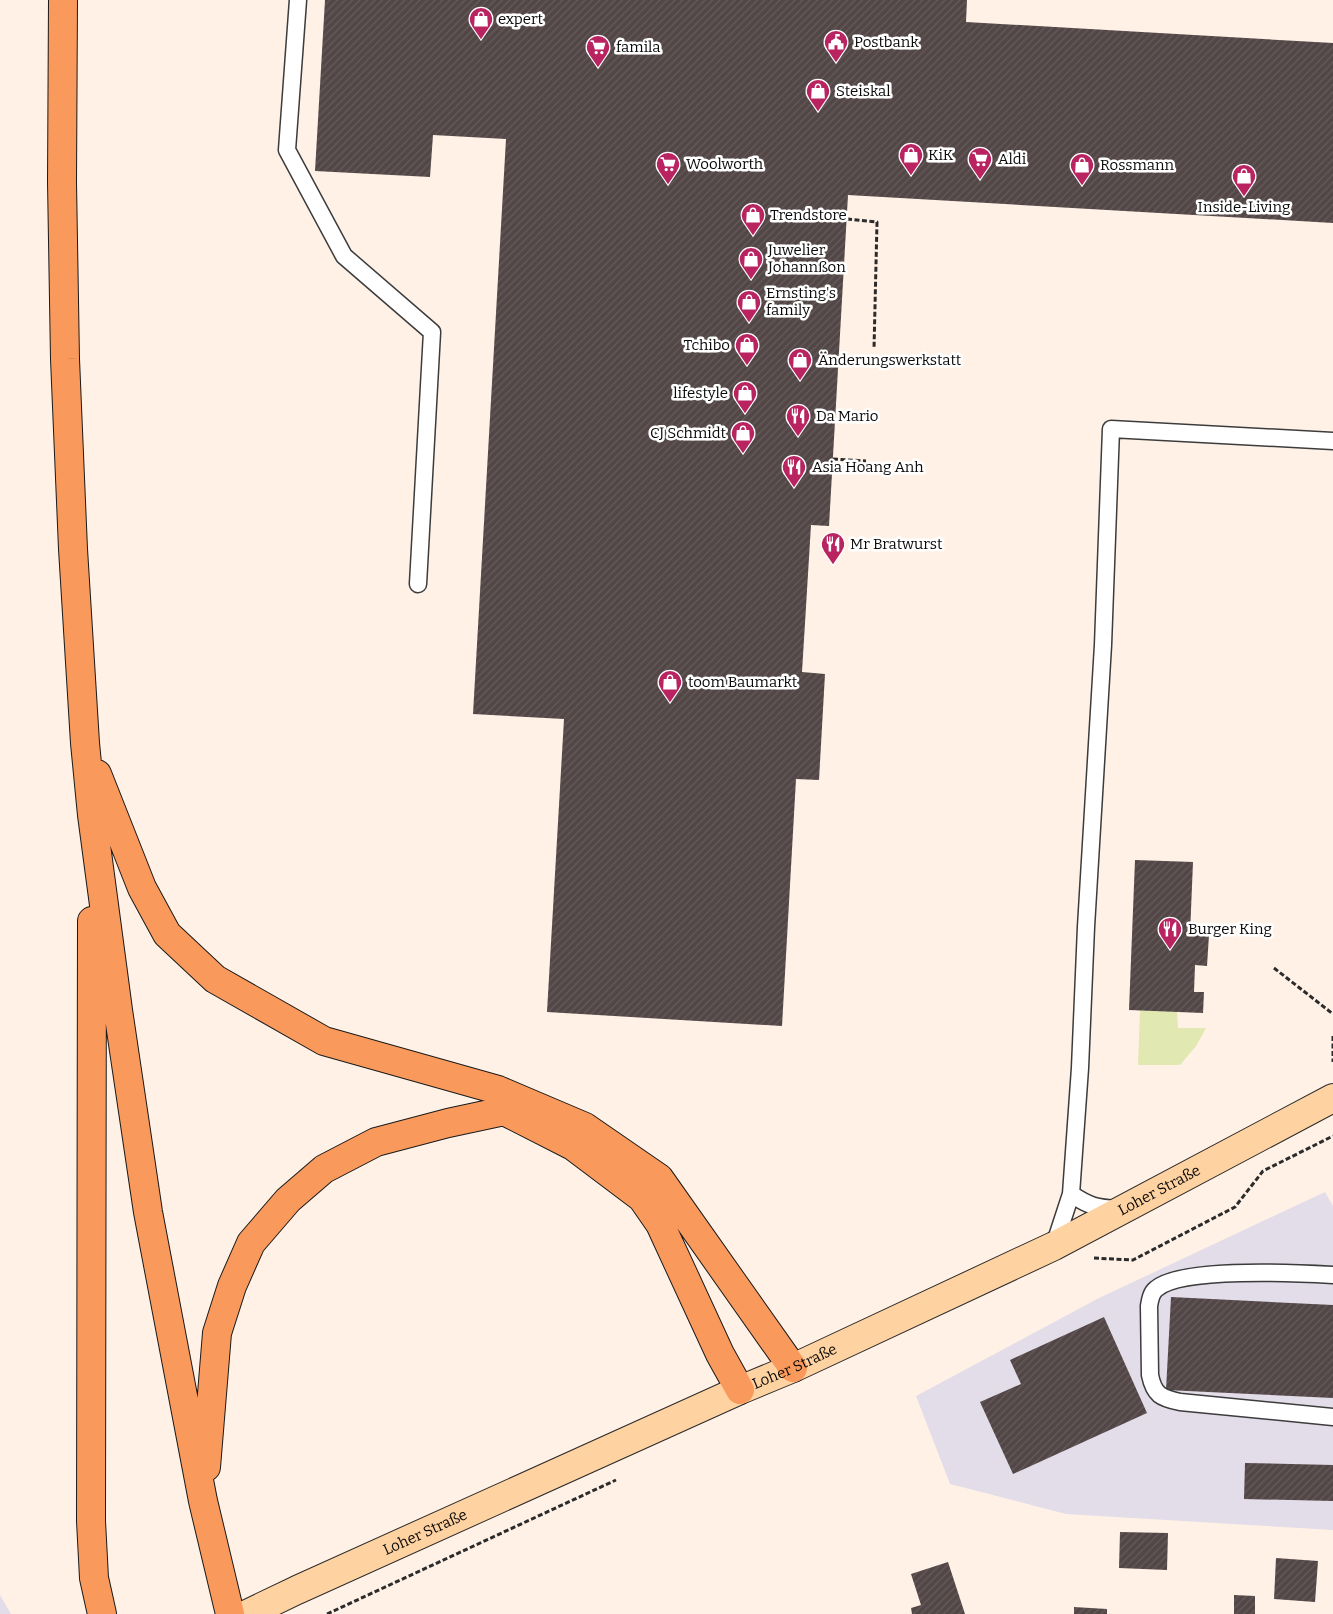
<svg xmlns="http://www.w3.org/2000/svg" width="1333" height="1614" font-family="Bitter,serif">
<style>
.industrial{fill:#e3dde9}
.grass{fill:#e1e8b1}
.building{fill:url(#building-hatch)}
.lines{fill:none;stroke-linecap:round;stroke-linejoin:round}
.lane-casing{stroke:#3c3c3c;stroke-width:19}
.secondary-casing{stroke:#2b2b2b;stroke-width:30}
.primary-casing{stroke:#1a1a1a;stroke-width:30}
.path{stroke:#2b2b2b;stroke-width:3;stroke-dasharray:5 2.5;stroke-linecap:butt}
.lane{stroke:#fff;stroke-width:16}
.secondary{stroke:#ffd2a1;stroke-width:28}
.primary{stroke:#f99a5c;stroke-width:28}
.labels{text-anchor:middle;stroke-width:5;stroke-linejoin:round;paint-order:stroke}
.poi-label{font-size:15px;fill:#090909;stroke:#fff;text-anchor:start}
.street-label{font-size:15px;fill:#090909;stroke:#fff}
</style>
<defs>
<pattern id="building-hatch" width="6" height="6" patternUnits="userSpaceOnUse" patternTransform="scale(1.25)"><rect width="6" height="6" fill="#524646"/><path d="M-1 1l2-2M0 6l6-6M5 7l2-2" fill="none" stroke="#665c5c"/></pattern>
</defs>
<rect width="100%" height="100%" fill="#fff1e6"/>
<path class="industrial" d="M 1325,1192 L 1333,1206 L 1333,1530 L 1066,1514 L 950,1484 L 916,1396 L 1099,1298 Z
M 0,1595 L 11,1614 L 0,1614 Z"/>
<path class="grass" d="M 1140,1010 L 1177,1011 L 1178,1028 L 1206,1028 L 1196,1046 L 1180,1065 L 1138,1065 Z"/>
<path class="building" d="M 325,0 L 967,0 L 966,22 L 1333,43 L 1333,223 L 848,195 L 829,526 L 811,525 L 802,672 L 825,674 L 819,780 L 796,779 L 782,1026 L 547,1012 L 564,719 L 473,714 L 506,139 L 433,135 L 430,177 L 315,171 Z
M 1135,860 L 1193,862 L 1190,934 L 1209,935 L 1207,966 L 1195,965 L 1194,992 L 1204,992 L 1203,1013 L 1129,1010 Z
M 1171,1297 L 1333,1305 L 1333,1398 L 1166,1390 Z
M 1104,1317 L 1147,1413 L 1013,1474 L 980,1402 L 1021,1384 L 1010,1360 Z
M 1245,1463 L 1333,1465 L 1333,1501 L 1244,1499 Z
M 1120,1532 L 1168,1533 L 1167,1570 L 1119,1568 Z
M 1276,1558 L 1318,1561 L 1315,1602 L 1274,1599 Z
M 948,1562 L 965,1614 L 912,1614 L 911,1608 L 921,1605 L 911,1574 Z
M 1234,1595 L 1255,1596 L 1255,1614 L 1234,1614 Z
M 1074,1607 L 1107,1609 L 1107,1614 L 1074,1614 Z"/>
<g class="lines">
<g class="lane-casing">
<path id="lane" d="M 298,0 L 287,150 L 344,256 L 432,332 L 418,584
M 1071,1194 C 1089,1206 1096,1208 1118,1209
M 1054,1246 L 1071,1194 L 1080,1068 L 1086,927 L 1103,645 L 1111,429 L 1333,441
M 1333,1275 C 1298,1273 1180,1267 1156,1289 C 1151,1293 1150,1300 1149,1306 L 1150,1375 C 1154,1395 1161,1398 1180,1402 L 1333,1417"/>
</g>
<g class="secondary-casing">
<g id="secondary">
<path id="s1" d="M 247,1614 L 297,1590 L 740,1390 L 793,1368 L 1054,1246 L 1333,1098"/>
</g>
</g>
<g class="primary-casing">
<path id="primary" d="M 63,0 L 62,182 L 65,359 L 73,549 L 85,743 L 92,815 L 118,1010 L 148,1212 L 203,1501 L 230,1614
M 97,774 L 142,888 L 167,934 L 215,979 L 324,1041 L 498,1090 L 585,1127 L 659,1178 L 793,1368
M 92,921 L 91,1521 L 94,1578 L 102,1614
M 206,1467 L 217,1333 L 232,1286 L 251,1243 L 288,1200 L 324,1169 L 376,1142 L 448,1123 L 504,1111 L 573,1146 L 642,1198 L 660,1224 L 720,1354 L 740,1390"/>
</g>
<path class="path" d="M 847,219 L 877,222 L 874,349
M 833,459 L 866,461
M 1274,968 L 1333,1014
M 1333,1036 L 1333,1062
M 1094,1258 L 1133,1260 L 1235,1207 L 1263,1171 L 1333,1136
M 327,1614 L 616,1480"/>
<use href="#lane" class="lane"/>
<use href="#secondary" class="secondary"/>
<use href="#primary" class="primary"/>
</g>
<defs>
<g id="shop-pin" transform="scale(1.25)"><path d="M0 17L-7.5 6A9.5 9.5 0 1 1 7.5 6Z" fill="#b82360" stroke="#fff"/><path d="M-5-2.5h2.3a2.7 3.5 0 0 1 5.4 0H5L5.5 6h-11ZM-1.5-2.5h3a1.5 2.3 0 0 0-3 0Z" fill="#fff"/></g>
<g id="civic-pin" transform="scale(1.25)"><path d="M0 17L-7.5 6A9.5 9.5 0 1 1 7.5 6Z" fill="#b82360" stroke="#fff"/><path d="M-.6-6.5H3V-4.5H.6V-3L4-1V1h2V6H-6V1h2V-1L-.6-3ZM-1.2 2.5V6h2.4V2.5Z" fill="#fff"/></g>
<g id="supermarket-pin" transform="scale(1.25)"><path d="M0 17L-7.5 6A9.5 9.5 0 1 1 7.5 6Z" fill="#b82360" stroke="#fff"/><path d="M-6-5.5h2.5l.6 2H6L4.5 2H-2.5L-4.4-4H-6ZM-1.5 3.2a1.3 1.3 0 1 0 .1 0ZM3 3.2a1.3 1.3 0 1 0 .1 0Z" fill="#fff"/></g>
<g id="restaurant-pin" transform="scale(1.25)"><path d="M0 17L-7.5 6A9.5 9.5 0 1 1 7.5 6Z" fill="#b82360" stroke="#fff"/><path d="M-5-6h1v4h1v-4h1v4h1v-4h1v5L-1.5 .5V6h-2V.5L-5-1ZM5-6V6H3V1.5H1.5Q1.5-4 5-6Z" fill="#fff"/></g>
</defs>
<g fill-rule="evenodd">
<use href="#shop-pin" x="481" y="19"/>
<use href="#civic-pin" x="836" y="42"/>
<use href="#supermarket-pin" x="598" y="47"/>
<use href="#shop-pin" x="818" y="91"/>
<use href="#shop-pin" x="911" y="155"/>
<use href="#supermarket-pin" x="980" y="159"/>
<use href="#supermarket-pin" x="668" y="164"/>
<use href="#shop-pin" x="1082" y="165"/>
<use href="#shop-pin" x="1244" y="176"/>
<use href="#shop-pin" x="753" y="215"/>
<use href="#shop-pin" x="751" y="259"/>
<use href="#shop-pin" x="749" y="302"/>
<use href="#shop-pin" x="747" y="345"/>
<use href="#shop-pin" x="800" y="360"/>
<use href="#shop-pin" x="745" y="393"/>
<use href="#restaurant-pin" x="798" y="416"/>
<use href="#shop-pin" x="743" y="433"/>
<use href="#restaurant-pin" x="794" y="467"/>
<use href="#restaurant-pin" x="833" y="544"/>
<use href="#shop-pin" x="670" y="682"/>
<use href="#restaurant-pin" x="1170" y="929"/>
</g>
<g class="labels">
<g class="poi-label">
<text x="498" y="24">expert</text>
<text x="854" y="47">Postbank</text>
<text x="616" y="52">famila</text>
<text x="836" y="96">Steiskal</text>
<text x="928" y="160">KiK</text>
<text x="998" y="164">Aldi</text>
<text x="686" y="169">Woolworth</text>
<text x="1100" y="170">Rossmann</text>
<text x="1244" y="212" text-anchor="middle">Inside-Living</text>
<text x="770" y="220">Trendstore</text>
<text x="768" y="255">Juwelier<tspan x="768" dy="17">Johannßon</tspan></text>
<text x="766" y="298">Ernsting's<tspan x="766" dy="17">family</tspan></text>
<text x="730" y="350" text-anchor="end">Tchibo</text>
<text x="818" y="365">Änderungswerkstatt</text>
<text x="728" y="398" text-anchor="end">lifestyle</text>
<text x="816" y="421">Da Mario</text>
<text x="726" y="438" text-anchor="end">CJ Schmidt</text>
<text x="812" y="472">Asia Hoang Anh</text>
<text x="850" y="549">Mr Bratwurst</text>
<text x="688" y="687">toom Baumarkt</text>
<text x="1188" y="934">Burger King</text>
</g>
<g class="street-label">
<text dy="5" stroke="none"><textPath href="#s1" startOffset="1006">Loher Straße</textPath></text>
<text dy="5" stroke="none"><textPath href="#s1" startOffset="601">Loher Straße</textPath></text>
<text dy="5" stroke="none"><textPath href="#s1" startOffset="196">Loher Straße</textPath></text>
</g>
</g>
</svg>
